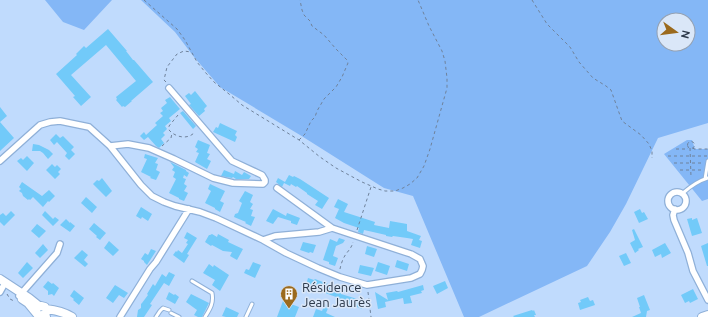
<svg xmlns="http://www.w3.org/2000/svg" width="708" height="317" font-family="Ubuntu,sans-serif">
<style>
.green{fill:#84b7f6;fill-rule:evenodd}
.building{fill:#72caf9}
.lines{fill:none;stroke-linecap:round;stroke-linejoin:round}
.lane-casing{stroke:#8fb0d8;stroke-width:5}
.street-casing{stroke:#8fb0d8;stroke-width:8}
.secondary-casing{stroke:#8fb0d8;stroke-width:10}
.path{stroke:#6f829b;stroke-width:1;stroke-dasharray:3 3;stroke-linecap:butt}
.lane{stroke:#fff;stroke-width:3}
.street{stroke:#fff;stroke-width:5.5}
.secondary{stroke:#fff;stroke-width:8}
.labels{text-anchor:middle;stroke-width:3;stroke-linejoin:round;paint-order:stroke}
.poi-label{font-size:13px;fill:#2c394a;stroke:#dae7f8;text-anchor:start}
</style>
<rect width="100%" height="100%" fill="#c0dbfd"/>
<path class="green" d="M 45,0 L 112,0 L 84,30 L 63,22 Z
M 141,0 L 708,0 L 708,123 L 658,138 L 626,204 L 610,232 L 587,266 L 479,317 L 464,317 L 413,196 L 384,188 L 300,135 L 220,87 L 194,57 L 175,32 ZM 664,20 L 688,20 L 688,44 L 664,44 Z
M 687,140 L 692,140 L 695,149 L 708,149 L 708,199 L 702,201 L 664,154 Z"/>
<path class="building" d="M 108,29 L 127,51 L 126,51 L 133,60 L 134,60 L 153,82 L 131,101 L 132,101 L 125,107 L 123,106 L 122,107 L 116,100 L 117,99 L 116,97 L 136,81 L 106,45 L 71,75 L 91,97 L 81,106 L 73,97 L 75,96 L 56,74 L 77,55 L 76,54 L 84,46 L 86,48 Z
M 195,91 L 207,106 L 204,109 L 205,111 L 199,116 L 189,105 L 191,104 L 185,96 L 189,93 L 191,95 Z
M 170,97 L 180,109 L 169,118 L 171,121 L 165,126 L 167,129 L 163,133 L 165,135 L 161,139 L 164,143 L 159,148 L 156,146 L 148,137 L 144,140 L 140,136 L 144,132 L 146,135 L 157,125 L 155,123 L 163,116 L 160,113 L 163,111 L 161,108 L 167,103 L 165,100 Z
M 0,107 L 7,116 L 0,122 L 14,138 L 0,151 Z
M 183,111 L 196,126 L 193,129 L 180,113 Z
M 220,123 L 237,131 L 235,135 L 237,137 L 235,142 L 213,132 L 216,127 L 218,128 Z
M 56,134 L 60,138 L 63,136 L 74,147 L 71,150 L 75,154 L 69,160 L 65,156 L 67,153 L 57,142 L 54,145 L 50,140 Z
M 198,140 L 210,145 L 207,153 L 210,154 L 207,159 L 211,161 L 207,169 L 195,162 L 199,153 L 196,152 L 198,149 L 195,147 Z
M 33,144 L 39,145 L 49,150 L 53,154 L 48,159 L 43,153 L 40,151 L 32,151 Z
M 145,154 L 158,158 L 155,163 L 158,164 L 156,170 L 160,172 L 156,180 L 150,178 L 151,177 L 141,172 L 147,159 L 144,158 Z
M 27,156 L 34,163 L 27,171 L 17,161 L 21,158 L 23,160 Z
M 170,162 L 186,170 L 186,171 L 189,173 L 187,177 L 184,175 L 183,178 L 186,179 L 184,184 L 187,186 L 184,191 L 188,193 L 184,201 L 179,199 L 179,198 L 169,193 L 176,179 L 173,177 L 175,172 L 172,170 L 174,167 Z
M 52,164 L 55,167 L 57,165 L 61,169 L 58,172 L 60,174 L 55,179 L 46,170 Z
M 224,170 L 234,174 L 235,171 L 242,175 L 244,172 L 251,176 L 249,179 L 236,179 L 233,177 L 232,178 L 221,176 Z
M 289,175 L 293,177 L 294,176 L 300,179 L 329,198 L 322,209 L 315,205 L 318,201 L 307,194 L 307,193 L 297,186 L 296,187 L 291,184 L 290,186 L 284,183 L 282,187 L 276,182 L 278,178 L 285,182 Z
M 102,178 L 112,191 L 106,197 L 93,184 L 97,180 L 99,181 Z
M 22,182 L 42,196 L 49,190 L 55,196 L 49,202 L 48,201 L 43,207 L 33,197 L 30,200 L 29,199 L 28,200 L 23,196 L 22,193 L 19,191 L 21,189 L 19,187 Z
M 210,184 L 225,191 L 220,201 L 224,203 L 220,212 L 215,209 L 215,208 L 205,203 L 211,191 L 208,189 Z
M 245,191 L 253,195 L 250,202 L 253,204 L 250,209 L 253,210 L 251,216 L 255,217 L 251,226 L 245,223 L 246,222 L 234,217 L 235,214 L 238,213 L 242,203 L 239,201 Z
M 86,197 L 97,207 L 92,213 L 81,203 Z
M 338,199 L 348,204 L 344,212 L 375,222 L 374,225 L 389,228 L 390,221 L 407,224 L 407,231 L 421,236 L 419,240 L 422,241 L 420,248 L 411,245 L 413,239 L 407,238 L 393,236 L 392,237 L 386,236 L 386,235 L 373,232 L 364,230 L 363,234 L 358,232 L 359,228 L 344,223 L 335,218 L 339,209 L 334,207 Z
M 141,207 L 152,214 L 148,221 L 142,217 L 141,219 L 136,216 Z
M 273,209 L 286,216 L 287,213 L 300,218 L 297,225 L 291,223 L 291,221 L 278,217 L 273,224 L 266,221 Z
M 640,209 L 642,213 L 644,212 L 648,219 L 639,223 L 634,212 Z
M 11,211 L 15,215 L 4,226 L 0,222 L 0,215 L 3,213 L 6,216 Z
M 45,211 L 53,219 L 55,217 L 59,220 L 53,226 L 42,215 Z
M 692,218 L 692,220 L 697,218 L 702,233 L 692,236 L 687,219 Z
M 66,219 L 70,223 L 70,222 L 75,226 L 70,232 L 60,225 Z
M 94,223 L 106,233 L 100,240 L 96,237 L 97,236 L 89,229 Z
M 37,224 L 46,231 L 39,238 L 31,231 Z
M 634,229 L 643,247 L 638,249 L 639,250 L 635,253 L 630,243 L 635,240 L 632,230 Z
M 187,232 L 197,238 L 187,254 L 189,255 L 184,263 L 173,255 L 176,251 L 177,252 L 178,250 L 182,253 L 188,244 L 186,243 L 188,240 L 184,238 Z
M 212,234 L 217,237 L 218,234 L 229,240 L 228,242 L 243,249 L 237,260 L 230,256 L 232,252 L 223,251 L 212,245 L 211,246 L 205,242 L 209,235 L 210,235 Z
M 339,238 L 345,240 L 343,243 L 336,246 L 333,256 L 338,258 L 335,266 L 329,264 L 329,262 L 323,260 L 330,239 L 337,242 Z
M 109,241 L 119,250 L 113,256 L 104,248 Z
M 303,242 L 316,245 L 313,253 L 310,252 L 309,253 L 300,250 Z
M 665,243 L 671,253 L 662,258 L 661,254 L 655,257 L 652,250 Z
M 708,243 L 708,266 L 707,266 L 701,246 Z
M 43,244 L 48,250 L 40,258 L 35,253 Z
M 367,246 L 377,249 L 374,257 L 365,254 Z
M 151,249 L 156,251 L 147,265 L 144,262 L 144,261 L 141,259 L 145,253 L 148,255 Z
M 82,250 L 88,255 L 84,260 L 88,264 L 85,267 L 74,258 Z
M 626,253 L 631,263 L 624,266 L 619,256 Z
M 397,260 L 409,264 L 407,271 L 395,267 Z
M 27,262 L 33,268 L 23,278 L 18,273 Z
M 253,262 L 261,265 L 255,278 L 244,273 L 246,269 L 249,270 Z
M 378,262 L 390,266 L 387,275 L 375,271 Z
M 209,264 L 213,267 L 214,265 L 229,275 L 220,291 L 212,285 L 215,280 L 203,273 Z
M 360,265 L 374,268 L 371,276 L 358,273 Z
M 169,272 L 175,275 L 169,286 L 164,283 L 150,304 L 152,305 L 144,317 L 137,317 L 138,310 L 141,308 L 141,304 L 142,303 L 148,295 L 147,294 L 153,284 L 155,286 L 162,274 L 166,277 Z
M 308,278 L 314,280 L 315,279 L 336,287 L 335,291 L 341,293 L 341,294 L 364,301 L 362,309 L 336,299 L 336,297 L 309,287 L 310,286 L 306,285 Z
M 48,281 L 52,284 L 53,283 L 59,288 L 54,296 L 52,294 L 48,295 L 48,291 L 43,287 Z
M 445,281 L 448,288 L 437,294 L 433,286 Z
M 115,285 L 128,293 L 124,298 L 119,295 L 113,303 L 106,298 Z
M 423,285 L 424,290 L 421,291 L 422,293 L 410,296 L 412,303 L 404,304 L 403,298 L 385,302 L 386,307 L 378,309 L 375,292 L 388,300 L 386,293 L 397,291 L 398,292 Z
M 693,289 L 698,299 L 690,303 L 689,301 L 685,303 L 681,295 Z
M 74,290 L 84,298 L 79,305 L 73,300 L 74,299 L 70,296 Z
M 169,292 L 174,295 L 175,294 L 179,297 L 175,304 L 166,299 Z
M 191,294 L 209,303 L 202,317 L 198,317 L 194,315 L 197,310 L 186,302 Z
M 644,295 L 650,310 L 647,311 L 646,317 L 632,317 L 641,313 L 639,307 L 640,307 L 637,298 Z
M 588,297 L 590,301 L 593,300 L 595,305 L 580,310 L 578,303 L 581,302 L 580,300 Z
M 283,301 L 299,307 L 295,317 L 277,317 Z
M 325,304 L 329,306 L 326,313 L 335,317 L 313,317 L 316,309 L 322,311 Z
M 226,307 L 239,313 L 237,317 L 226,317 L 222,316 Z
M 532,310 L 533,311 L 534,310 L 536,315 L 534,315 L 535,317 L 514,317 L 513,316 Z"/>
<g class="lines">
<g class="lane-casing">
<path id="lane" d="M 705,179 L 708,161
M 683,193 C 691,186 698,181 708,178
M 192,281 L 212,293 C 214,303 210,309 205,317
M 171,313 L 179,317
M 156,317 L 160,311 L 163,308 L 169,310
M 246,317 L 252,304"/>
</g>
<g class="street-casing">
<path id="street" d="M 110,146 L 128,144 L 149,148 L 174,159 L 213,178 L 233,183 L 263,184 L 265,182 L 265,180 L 262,175 L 232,161 L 169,88
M 0,161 L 40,125 L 50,122 L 60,121 L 89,127 L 110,146 L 141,185 L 152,196 L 164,202 L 175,206 L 200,212 L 216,218 L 263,240 L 286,253 L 318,268 L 340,277 L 367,285 L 411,278 L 420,274 L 422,270 L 423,266 L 420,259 L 411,254 L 332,228 L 319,232 L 275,236 L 263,240
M 277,188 L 332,228
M668 201a9 9 0 1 1 18 0a9 9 0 1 1-18 0Z
M 675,209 L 673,215 L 674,220 L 688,253 L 693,271 L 708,300
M 0,292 L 5,283
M 19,296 L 57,253 L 60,244
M 120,317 L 150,269 L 156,262 L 189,209"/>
</g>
<g class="secondary-casing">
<path id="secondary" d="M 0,279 L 29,298 L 39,306
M 22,299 L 28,303 L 37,314
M 46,309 C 56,310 64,312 72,317
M 45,314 L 40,316 L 38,315 L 36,311 L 37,307 L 41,306 L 45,307 L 47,311 L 45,314 L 46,317
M 702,317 L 708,315"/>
</g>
<path class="path" d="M 144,0 L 177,29 L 185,40 L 197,62 L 205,72 L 214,82 L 229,94 L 242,105 L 299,140 L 320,157 L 336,168 L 362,182 L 378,189 L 385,191 L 395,191 L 403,188 L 410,184 L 417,178 L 424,166 L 430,149 L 447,88 L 447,78 L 445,61 L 442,51 L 429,26 L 418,0
M 532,0 L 547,24 L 570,47 L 579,62 L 593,78 L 606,86 L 611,90 L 622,121 L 641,135 L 649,144 L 652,151 L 652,158
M 166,82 L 164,80 L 167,67 L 177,54 L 184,51 L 191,52
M 178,115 L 169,126 L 169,130 C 175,137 187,140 194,133
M 299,140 L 305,134 L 311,121 L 315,117 L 317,111 L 324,99 L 336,87 L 342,77 L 348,63 L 347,60 L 336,49 L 324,35 L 312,26 L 310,21 L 304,15 L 302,10 L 300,0
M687.5 145a3.5 3.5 0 1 1 7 0a3.5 3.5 0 1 1-7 0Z
M 162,146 L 171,138 L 172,133
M 690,148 L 691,177
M 693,148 L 694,149 L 708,149
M 676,149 L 686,149 L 688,148
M 668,156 L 707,156
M 674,163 L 703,163
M 680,170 L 701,170
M 357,230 L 371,187
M 340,269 C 341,264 343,258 346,254 C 349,250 352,247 353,242
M 368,292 L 371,317
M 7,294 L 10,299 L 14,301"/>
<use href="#lane" class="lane"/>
<use href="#street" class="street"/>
<use href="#secondary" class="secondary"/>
</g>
<defs>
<g id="building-pin" transform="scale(0.9)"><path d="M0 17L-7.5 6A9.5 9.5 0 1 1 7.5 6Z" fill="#9b6a1d" stroke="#dae7f8"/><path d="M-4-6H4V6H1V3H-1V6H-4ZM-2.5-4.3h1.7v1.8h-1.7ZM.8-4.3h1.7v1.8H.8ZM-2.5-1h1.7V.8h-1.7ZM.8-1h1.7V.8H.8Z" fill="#fff"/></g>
</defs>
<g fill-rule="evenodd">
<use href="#building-pin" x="289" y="294"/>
</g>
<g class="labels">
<g class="poi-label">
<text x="302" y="292">Résidence<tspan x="302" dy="15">Jean Jaurès</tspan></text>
</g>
</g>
<g transform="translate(676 32) rotate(104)"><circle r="19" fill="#dae7f8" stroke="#94a1b2"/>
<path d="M0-3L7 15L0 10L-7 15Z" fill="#9b6a1d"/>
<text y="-6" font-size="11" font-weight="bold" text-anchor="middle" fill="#2c394a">N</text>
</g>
</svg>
